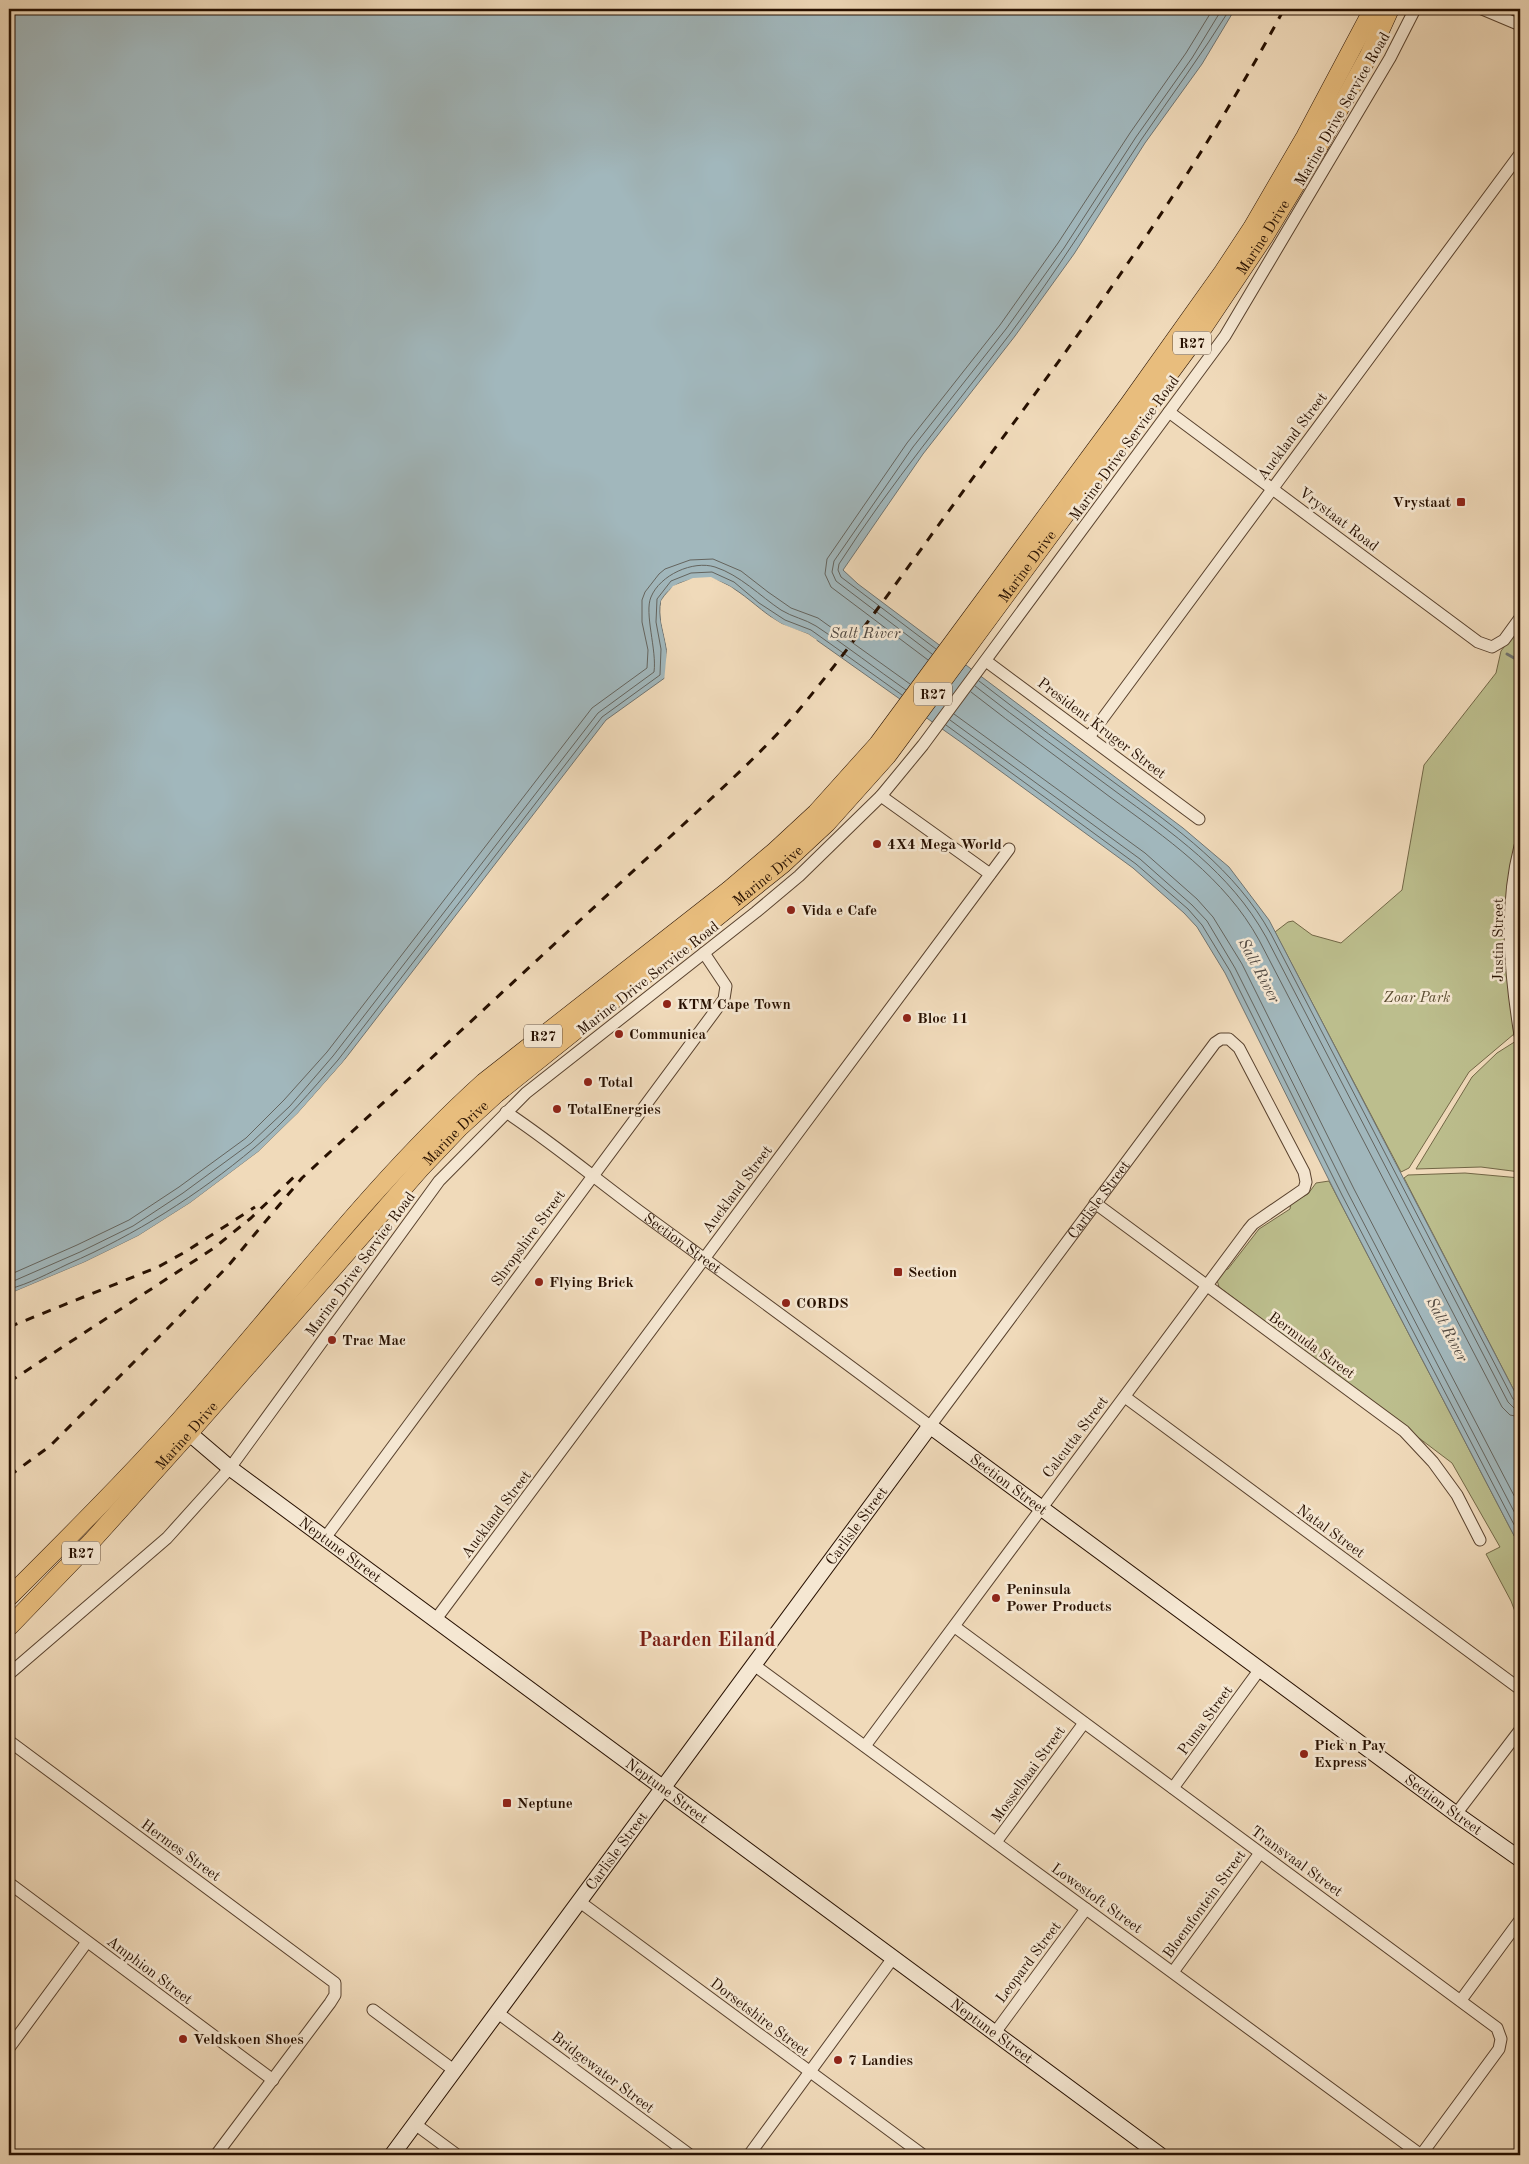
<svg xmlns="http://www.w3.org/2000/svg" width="1529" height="2164" font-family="'Old Standard TT',serif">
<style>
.green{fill:#bcbe8d;stroke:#726746}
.water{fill:#a1b7bc;stroke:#707471}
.pier{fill:#f0daba}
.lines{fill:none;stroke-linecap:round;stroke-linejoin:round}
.shore{stroke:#64645e;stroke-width:1}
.stream{stroke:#707471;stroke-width:3}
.street-casing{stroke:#59422e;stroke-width:13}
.secondary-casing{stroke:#271000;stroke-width:17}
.primary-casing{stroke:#271000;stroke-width:19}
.street{stroke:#f5e7d2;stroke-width:11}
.secondary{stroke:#f5e7d2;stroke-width:15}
.primary{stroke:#e8bd7d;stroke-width:18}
.rail{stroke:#271000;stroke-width:3;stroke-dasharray:9 9;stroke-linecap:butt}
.poi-dot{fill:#8f2418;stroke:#f5e7d2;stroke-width:2}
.labels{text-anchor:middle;stroke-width:5;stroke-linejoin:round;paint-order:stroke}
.shield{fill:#f5e7d2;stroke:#65503f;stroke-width:1}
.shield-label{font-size:14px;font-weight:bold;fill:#271000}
.street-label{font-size:15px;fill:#271000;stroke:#f5e7d2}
.poi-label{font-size:15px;font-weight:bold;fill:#271000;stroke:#f5e7d2;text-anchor:start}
.park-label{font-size:15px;font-style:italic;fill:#5b4d31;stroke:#f5e7d2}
.water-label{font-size:16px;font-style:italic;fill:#524a42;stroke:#f5e7d2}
.district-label{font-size:20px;font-weight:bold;fill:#7a1f14;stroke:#f5e7d2}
</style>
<rect width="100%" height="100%" fill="#f0daba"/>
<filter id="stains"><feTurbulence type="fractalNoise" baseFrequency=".004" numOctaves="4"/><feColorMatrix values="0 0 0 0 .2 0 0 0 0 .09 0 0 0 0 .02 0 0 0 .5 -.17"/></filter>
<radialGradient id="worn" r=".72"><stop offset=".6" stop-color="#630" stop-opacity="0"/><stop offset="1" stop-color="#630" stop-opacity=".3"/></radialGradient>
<path class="green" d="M 1520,626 L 1520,822 L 1512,858 L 1506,914 L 1506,963 L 1514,1034 L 1469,1072 L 1409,1168 L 1401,1172 L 1275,932 L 1288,922 L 1293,921 L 1312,935 L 1341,943 L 1402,890 L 1424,765 L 1496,673 L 1501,651 Z
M 1516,1041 L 1520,1060 L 1520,1172 L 1481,1167 L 1416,1169 L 1472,1077 L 1497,1053 Z
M 1465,1173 L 1520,1178 L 1520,1402 L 1404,1178 L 1408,1175 Z
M 1329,1181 L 1520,1547 L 1520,1625 L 1511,1601 L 1486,1554 L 1500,1547 L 1452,1463 L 1219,1287 L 1217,1280 L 1222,1270 L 1228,1269 L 1259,1229 L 1290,1209 L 1291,1203 L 1308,1194 L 1316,1183 Z"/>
<path class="water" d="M 9,9 L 1235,9 L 1202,64 L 1145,143 L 1074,254 L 1015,336 L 923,454 L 843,570 L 858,584 L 1183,828 L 1229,867 L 1269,920 L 1520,1402 L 1520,1547 L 1338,1198 L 1225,973 L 1197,927 L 1184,913 L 1133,868 L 962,743 L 808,634 C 799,631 788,628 780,623 C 745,601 724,566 680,583 C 673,586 664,594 661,601 C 657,615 664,633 666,647 C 668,657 666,667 666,677 L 606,720 L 342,1063 L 298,1113 L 258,1152 L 190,1203 L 138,1236 L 85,1262 L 9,1294 Z"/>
<path class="pier" d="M 711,577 L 731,587 L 756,608 L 782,624 L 808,634 L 817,640 L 815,642 L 807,636 L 781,627 L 755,609 L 730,589 L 711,580 L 693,581 L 675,588 L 664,602 L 664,621 L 669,649 L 668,678 L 664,682 L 667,649 L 661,621 L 661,601 L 673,586 L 693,578 Z
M 366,1036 L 300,1115 L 259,1154 L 191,1205 L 139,1238 L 86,1265 L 9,1297 L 9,1294 L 85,1262 L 138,1236 L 190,1203 L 258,1152 L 298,1113 Z"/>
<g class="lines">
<path class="shore" d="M 936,649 L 841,577 L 838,570 L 839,564 C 891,483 952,410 1010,334 C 1057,271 1098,205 1141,140 C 1171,96 1202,54 1230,9
M 932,654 L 836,581 L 832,572 L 834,561 L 913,447 L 1006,329 L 1064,248 L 1136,137 L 1192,58 L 1222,9
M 928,660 L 831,587 L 825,574 L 827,559 L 907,443 L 1000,325 L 1058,243 L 1130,133 L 1186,53 L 1213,9
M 979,681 C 1025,717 1072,751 1119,786 C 1177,829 1235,869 1271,934 L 1513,1399 L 1520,1403
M 975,686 C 1021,722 1068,756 1115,791 C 1172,833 1230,872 1266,937 L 1508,1402 L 1514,1408 L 1520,1409
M 971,692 C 1017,728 1064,762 1110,797 C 1166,838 1225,878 1259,940 L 1502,1407 L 1510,1415 L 1520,1417
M 954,714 L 1145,853 L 1197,899 L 1213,917 L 1242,964 L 1354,1189 L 1520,1507
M 950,720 L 1140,859 L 1192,905 L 1207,921 L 1235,968 L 1348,1193 L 1520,1523
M 946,725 L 1136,864 L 1188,909 L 1202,925 L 1230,971 L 1342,1195 L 1520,1536
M 9,1275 L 77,1245 L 129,1220 L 179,1187 L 246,1138 L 284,1100 L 327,1052 L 592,708 L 647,668 L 648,650 L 642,622 L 642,600 L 645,592 L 659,574 L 665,569 L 690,560 L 713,559 L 741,571 L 768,592 L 791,608 L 818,618 L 910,684
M 9,1283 L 80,1252 L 133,1226 L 183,1193 L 251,1143 L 290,1106 L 333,1056 L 598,713 L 654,672 C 657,650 644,613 651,597 C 660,575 693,560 715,567 C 740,575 760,596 781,610 C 792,617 805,619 816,626 C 847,646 876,669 906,690
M 9,1289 C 29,1284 49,1273 68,1264 C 135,1235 198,1195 254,1148 C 285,1122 311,1091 338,1060 L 602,717 L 660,675 L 661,649 L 656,622 L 657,599 L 671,581 L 691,573 L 712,572 L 734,582 L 759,603 L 785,620 L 811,630 L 902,695"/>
<path class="stream" d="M 1507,654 L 1514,658 L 1520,657"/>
<g class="street-casing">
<g id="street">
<path d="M 1482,9 L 1520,25"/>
<path d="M 1169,412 L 1478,642 L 1492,647 L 1504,640 L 1520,618"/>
<path d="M 986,661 L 1199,819"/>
<path d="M 1089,737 L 1520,154"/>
<path d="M 881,796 L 990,874"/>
<path d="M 1520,846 C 1504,908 1510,973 1520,1035"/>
<path id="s1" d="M 506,1112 C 554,1144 597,1180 643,1214 C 739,1284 835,1354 930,1426 L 1215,1043 L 1221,1039 L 1229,1039 L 1239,1048 L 1304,1172 L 1306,1182 L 1304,1189 L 1253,1224 L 1248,1230 L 865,1746"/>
<path d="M 1095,1203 L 1404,1431 L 1433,1462 L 1457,1495 L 1480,1540"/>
<path d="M 1125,1397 L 1520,1689"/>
<path d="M 325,1538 L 724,999 L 726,986 L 704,953"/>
<path d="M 436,1619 L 1009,849"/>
<path d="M 955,1627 L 1497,2028 L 1501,2039 L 1499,2049 L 1421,2155"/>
<path d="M 754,1665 L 1421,2155"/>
<path d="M 9,1674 L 167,1538 L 230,1468 L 439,1181 L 526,1093 L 756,912 L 799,876 L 881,796 L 923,745 L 1225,336 L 1390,58 L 1415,9"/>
<path d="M 9,1741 L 335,1983 L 335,1995 L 330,2003 L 216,2155"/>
<path d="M 1173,1788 L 1260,1669"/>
<path d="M 1456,1814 L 1520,1730"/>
<path d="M 996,1842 L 1084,1723"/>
<path d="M 9,1883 L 273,2080"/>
<path d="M 580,1902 L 923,2155"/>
<path d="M 1173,1972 L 1260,1853"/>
<path d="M 1461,2000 L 1520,1920"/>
<path d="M 373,2010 L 455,2071"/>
<path d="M 498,2013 L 690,2155"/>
<path d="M 994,2034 L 1086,1909"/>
<path d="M 9,2048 L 87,1942"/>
<path d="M 415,2124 L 457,2155"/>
<path d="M 749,2155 L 893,1958"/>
</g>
</g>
<g class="secondary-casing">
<g id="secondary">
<path id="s2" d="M 183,1424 L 189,1433 L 230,1468 L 1160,2155"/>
<path id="s3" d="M 392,2155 L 930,1426 L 1456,1814 L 1520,1859"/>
</g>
</g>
<g class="primary-casing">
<g id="primary">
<path d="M 9,1597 C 67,1539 124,1482 179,1421 C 280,1308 371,1184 484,1082 L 729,890 L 775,851 L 816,813 L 878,744 L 1129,404 L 1223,272 L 1252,228 L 1305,137 L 1373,9"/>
<path id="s4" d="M 9,1627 L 91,1542 L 189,1433 L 420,1169 L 460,1127 L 496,1094 L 783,864 L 827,823 L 887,756 L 1203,328 L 1264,237 L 1319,146 L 1369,55 L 1390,9"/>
</g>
</g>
<use href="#street" class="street"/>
<use href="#secondary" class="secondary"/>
<use href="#primary" class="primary"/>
<path class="rail" d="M 9,1327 L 158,1267 L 185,1252 L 255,1207
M 9,1382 L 214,1248 L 251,1218 L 298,1173
M 9,1476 L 50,1446 L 166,1330 L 228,1266 L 302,1178 L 699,810 C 733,778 768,746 798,711 C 861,635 917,554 975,475 C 1087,325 1196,174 1284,9"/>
</g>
<g class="poi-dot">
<rect x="1456" y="497" width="10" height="10" rx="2.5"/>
<circle cx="877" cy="844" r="5"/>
<circle cx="791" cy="910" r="5"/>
<circle cx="667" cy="1004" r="5"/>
<circle cx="907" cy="1018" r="5"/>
<circle cx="619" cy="1034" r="5"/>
<circle cx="588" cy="1082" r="5"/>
<circle cx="557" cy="1109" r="5"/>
<rect x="893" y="1267" width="10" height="10" rx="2.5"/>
<circle cx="539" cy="1282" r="5"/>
<circle cx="786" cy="1303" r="5"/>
<circle cx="332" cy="1340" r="5"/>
<circle cx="996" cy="1598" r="5"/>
<circle cx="1304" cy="1754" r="5"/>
<rect x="502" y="1798" width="10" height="10" rx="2.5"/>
<circle cx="183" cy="2039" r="5"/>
<circle cx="838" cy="2060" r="5"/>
</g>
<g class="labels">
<g class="shield">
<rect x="1173" y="331.5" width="38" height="23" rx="4"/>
<rect x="914" y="682.5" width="38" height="23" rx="4"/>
<rect x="524" y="1024.5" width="38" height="23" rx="4"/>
<rect x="62" y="1541.5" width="38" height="23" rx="4"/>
</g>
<g class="shield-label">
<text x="1192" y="348">R27</text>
<text x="933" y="699">R27</text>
<text x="543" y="1041">R27</text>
<text x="81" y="1558">R27</text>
</g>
<g class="street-label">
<text transform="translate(1342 109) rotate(-60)" y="5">Marine Drive Service Road</text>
<text dy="5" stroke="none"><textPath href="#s4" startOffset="1881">Marine Drive</textPath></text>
<text transform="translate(1292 436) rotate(-53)" y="5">Auckland Street</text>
<text transform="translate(1124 448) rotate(-54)" y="5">Marine Drive Service Road</text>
<text transform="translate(1339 519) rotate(37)" y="5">Vrystaat Road</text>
<text dy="5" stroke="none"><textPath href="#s4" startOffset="1476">Marine Drive</textPath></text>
<text transform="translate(1102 728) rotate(37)" y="5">President Kruger Street</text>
<text dy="5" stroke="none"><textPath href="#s4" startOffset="1071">Marine Drive</textPath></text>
<text transform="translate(1498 940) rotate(-90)" y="5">Justin Street</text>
<text transform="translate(648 978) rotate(-38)" y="5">Marine Drive Service Road</text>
<text dy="5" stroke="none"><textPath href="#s4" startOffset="666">Marine Drive</textPath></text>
<text transform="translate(737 1189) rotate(-53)" y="5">Auckland Street</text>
<text dy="5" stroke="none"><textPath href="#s1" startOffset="810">Carlisle Street</textPath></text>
<text transform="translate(528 1238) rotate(-54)" y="5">Shropshire Street</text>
<text dy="5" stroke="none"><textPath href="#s1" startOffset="220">Section Street</textPath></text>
<text transform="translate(360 1264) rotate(-54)" y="5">Marine Drive Service Road</text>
<text transform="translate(1312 1345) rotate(36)" y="5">Bermuda Street</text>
<text dy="5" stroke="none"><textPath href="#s4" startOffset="261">Marine Drive</textPath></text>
<text transform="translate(1075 1437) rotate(-53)" y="5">Calcutta Street</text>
<text dy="5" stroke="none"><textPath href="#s3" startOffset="1004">Section Street</textPath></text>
<text transform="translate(496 1514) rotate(-53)" y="5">Auckland Street</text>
<text dy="5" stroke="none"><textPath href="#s3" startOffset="782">Carlisle Street</textPath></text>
<text transform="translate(1331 1531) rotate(36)" y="5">Natal Street</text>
<text dy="5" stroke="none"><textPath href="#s2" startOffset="202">Neptune Street</textPath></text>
<text transform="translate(1205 1720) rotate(-54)" y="5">Puma Street</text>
<text transform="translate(1028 1774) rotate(-54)" y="5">Mosselbaai Street</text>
<text dy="5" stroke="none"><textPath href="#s2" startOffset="608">Neptune Street</textPath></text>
<text dy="5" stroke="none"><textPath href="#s3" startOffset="1544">Section Street</textPath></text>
<text transform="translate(181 1850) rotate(36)" y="5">Hermes Street</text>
<text dy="5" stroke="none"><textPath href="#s3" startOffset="378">Carlisle Street</textPath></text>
<text transform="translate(1297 1861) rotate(36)" y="5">Transvaal Street</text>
<text transform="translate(1097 1898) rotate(36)" y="5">Lowestoft Street</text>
<text transform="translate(1204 1904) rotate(-54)" y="5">Bloemfontein Street</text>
<text transform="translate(1028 1962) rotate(-53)" y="5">Leopard Street</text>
<text transform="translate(150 1970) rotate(37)" y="5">Amphion Street</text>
<text transform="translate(760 2017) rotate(37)" y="5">Dorsetshire Street</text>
<text dy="5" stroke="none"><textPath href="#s2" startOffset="1012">Neptune Street</textPath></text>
<text transform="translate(603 2072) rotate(37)" y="5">Bridgewater Street</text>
</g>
<g class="poi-label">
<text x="1451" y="507" text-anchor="end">Vrystaat</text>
<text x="887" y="849">4X4 Mega World</text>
<text x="801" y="915">Vida e Cafe</text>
<text x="677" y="1009">KTM Cape Town</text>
<text x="917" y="1023">Bloc 11</text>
<text x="629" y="1039">Communica</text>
<text x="598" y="1087">Total</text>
<text x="567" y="1114">TotalEnergies</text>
<text x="908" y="1277">Section</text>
<text x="549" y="1287">Flying Brick</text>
<text x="796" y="1308">CORDS</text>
<text x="342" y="1345">Trac Mac</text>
<text x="1006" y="1594">Peninsula<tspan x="1006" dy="17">Power Products</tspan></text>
<text x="1314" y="1750">Pick n Pay<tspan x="1314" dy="17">Express</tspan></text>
<text x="517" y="1808">Neptune</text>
<text x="193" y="2044">Veldskoen Shoes</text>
<text x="848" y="2065">7 Landies</text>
</g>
<g class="park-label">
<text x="1417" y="1002">Zoar Park</text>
</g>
<g class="water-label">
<text x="865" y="638">Salt River</text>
<text transform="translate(1260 970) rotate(62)" y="6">Salt River</text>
<text transform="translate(1448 1329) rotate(62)" y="6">Salt River</text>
</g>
<g class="district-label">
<text x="707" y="1646">Paarden Eiland</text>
</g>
</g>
<rect width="1529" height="2164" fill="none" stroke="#f0daba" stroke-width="30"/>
<rect x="10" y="10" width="1509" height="2144" fill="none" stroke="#271000" stroke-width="2.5"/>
<rect x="15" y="15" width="1499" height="2134" fill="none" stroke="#271000"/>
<rect width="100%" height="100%" filter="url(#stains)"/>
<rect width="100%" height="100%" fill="url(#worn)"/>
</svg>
